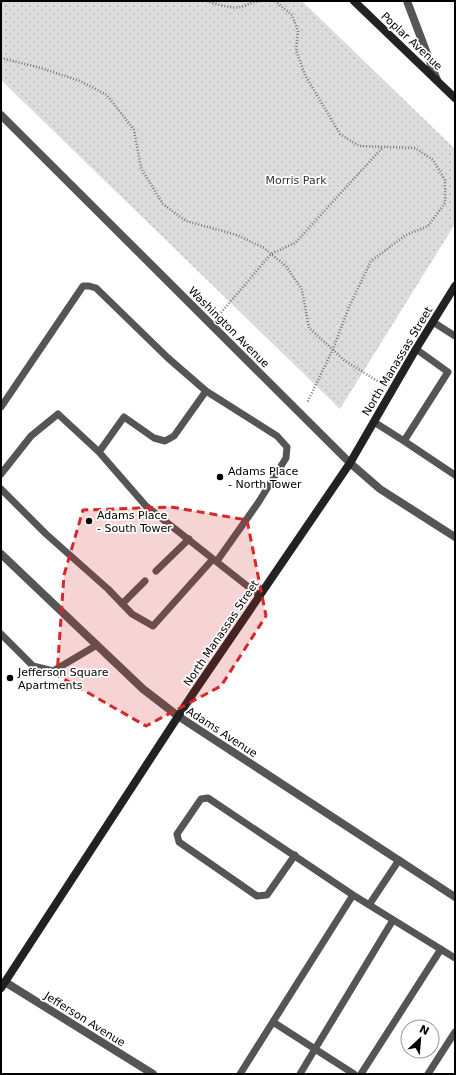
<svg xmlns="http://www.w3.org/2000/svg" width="456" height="1075" font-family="'DejaVu Sans',sans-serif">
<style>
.park{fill:url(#park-dots)}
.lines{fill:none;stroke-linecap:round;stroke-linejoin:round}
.path{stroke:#777;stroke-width:2.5;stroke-dasharray:1 2;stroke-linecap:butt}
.service{stroke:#555;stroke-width:7}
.minor{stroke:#555;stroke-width:8}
.tertiary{stroke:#555;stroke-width:8}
.secondary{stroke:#222;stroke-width:8}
.marked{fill:#d62828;fill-opacity:0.2;stroke:#d62828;stroke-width:3;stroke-dasharray:8 5;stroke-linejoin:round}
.poi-dot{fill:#000;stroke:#fff;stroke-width:1.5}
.labels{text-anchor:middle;stroke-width:3.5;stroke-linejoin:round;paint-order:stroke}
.street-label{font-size:11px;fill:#000;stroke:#fff}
.park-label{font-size:11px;fill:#333;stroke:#fff}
.poi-label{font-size:11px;fill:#000;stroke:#fff;text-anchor:start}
</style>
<defs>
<pattern id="park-dots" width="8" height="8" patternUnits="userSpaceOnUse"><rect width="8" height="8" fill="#dcdcdc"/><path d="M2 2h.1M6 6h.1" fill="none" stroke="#bbb" stroke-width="1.8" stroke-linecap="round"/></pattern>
</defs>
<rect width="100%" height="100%" fill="#fff"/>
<path class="park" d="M 1,1 L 302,1 L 455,149 L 455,224 L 340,409 L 1,80 Z"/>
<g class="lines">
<path class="path" d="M 207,1 C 215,4 232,9 241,7 C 247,5 252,2 259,1
M 275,1 L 292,15 L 298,31 L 296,50 L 305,75 L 340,134 L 359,146 L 415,148 L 433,160 L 445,180 L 445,203 L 428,226 L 406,235 L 371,261 L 349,307 L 333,349 L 307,403
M 1,58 L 41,68 L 80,81 L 107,95 L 134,130 L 141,168 L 163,204 L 186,221 L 237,235 L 264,248 L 286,266 L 302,290 L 309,328 L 344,360 L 382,384
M 219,315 L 271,254 L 295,243 L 383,147"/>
<path class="service" d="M 433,322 L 455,336
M 206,391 L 277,436 L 287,447 L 286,458 L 258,503 L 217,561
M 1,407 L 83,286 L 89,286 L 96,288 L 168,358 L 206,391 L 174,436 L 165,441 L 154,438 L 124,417 L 99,452 L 146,506 L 260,596
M 374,422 L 404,441 L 448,372 L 416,349
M 404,441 L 455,475
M 1,474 L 31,436 L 58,414 L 99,452
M 1,489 L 46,534 L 108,589 L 132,614 L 153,626 L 213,559
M 156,571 L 189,539
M 122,604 L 145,581
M 1,634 L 33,666 L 53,671 L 97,645
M 353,895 L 455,958
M 369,905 L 399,860
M 273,1022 L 315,1049 L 300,1074
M 240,1074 L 353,895 L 208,798 L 201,799 L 177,834 L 179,842 L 257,896 L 267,895 L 295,855
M 354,1074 L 315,1049 L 393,920
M 361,1074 L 441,949
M 428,1074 L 455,1032"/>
<path class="minor" d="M 1,115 L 350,463 L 380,489 L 455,537"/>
<path class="tertiary" d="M 407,1 L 437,80
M 1,554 L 143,689 L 178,716 L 455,897
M 5,982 L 153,1074"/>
<path class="secondary" d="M 354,1 L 455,98
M 1,988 L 192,695 L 350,463 L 416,349 L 455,286"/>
</g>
<path class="marked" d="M 171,507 L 247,520 L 266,616 L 221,686 L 146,726 L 57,675 L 64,575 L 83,510 Z"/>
<g class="poi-dot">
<circle cx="220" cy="477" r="4"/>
<circle cx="89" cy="521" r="4"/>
<circle cx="10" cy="678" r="4"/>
</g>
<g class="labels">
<g class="street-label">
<text transform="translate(412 41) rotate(43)" y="4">Poplar Avenue</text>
<text transform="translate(229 327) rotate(45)" y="4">Washington Avenue</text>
<text transform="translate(397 361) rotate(-59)" y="4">North Manassas Street</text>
<text transform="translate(221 633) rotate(-56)" y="4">North Manassas Street</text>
<text transform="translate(222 732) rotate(33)" y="4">Adams Avenue</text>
<text transform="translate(85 1019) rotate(32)" y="4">Jefferson Avenue</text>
</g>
<g class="park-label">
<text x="296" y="184">Morris Park</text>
</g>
<g class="poi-label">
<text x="228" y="475">Adams Place<tspan x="228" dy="13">- North Tower</tspan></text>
<text x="97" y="519">Adams Place<tspan x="97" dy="13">- South Tower</tspan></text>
<text x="18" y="676">Jefferson Square<tspan x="18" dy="13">Apartments</tspan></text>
</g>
</g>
<rect width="456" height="1075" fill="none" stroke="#000000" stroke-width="4"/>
<g transform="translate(420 1039) rotate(26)"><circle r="19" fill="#ffffff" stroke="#999999"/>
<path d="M0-3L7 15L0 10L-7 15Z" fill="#000000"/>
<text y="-6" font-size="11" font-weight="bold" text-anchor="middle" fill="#000000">N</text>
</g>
</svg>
